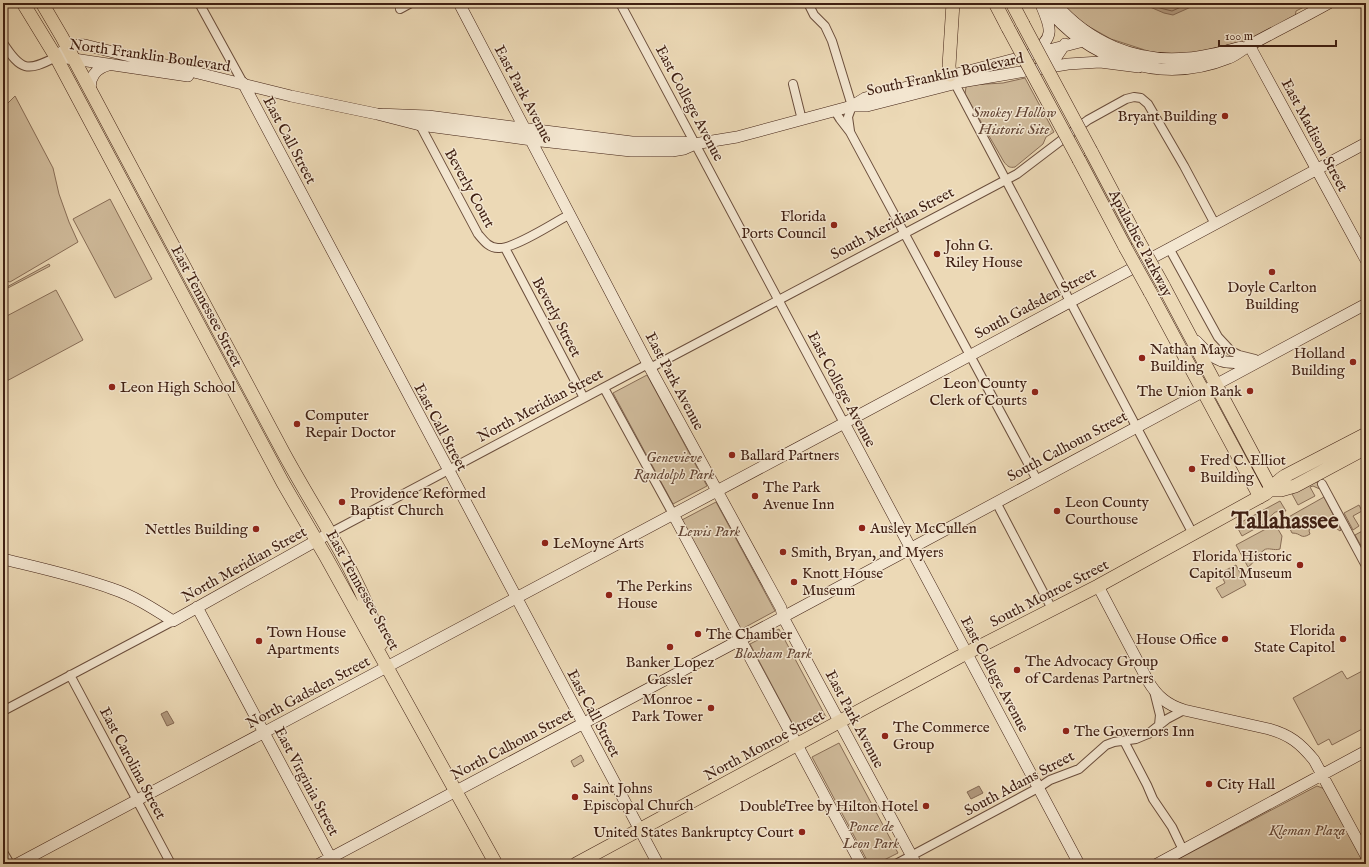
<svg xmlns="http://www.w3.org/2000/svg" width="1369" height="867" font-family="'IM FELL English',serif">
<style>
.green{fill:#cfba9a;stroke:#886d56}
.water{fill:#b29a7f;stroke:#846954}
.lines{fill:none;stroke-linecap:round;stroke-linejoin:round}
.shore{stroke:#795d49;stroke-width:1}
.street-casing{stroke:#6b4e3c;stroke-width:10}
.secondary-casing{stroke:#402013;stroke-width:12}
.primary-casing{stroke:#402013;stroke-width:14}
.street{stroke:#f3e6d0;stroke-width:8}
.secondary{stroke:#f3e6d0;stroke-width:11}
.primary{stroke:#ecd9b6;stroke-width:13}
.primary-bridge-casing{stroke:#402013;stroke-width:14;stroke-linecap:butt}
.primary-bridge{stroke:#ecd9b6;stroke-width:13}
.poi-dot{fill:#8f2418;stroke:#f3e6d0;stroke-width:1.5}
.labels{text-anchor:middle;stroke-width:3;stroke-linejoin:round;paint-order:stroke}
.street-label{font-size:15px;fill:#402013;stroke:#f3e6d0}
.park-label{font-size:15px;font-style:italic;fill:#644635;stroke:#f3e6d0}
.poi-label{font-size:15px;fill:#402013;stroke:#f3e6d0;text-anchor:start}
.town-label{font-size:23px;font-weight:bold;fill:#402013;stroke:#f3e6d0}
</style>
<rect width="100%" height="100%" fill="#ecd9b6"/>
<filter id="stains"><feTurbulence type="fractalNoise" baseFrequency=".005" numOctaves="4"/><feColorMatrix values="0 0 0 0 .2 0 0 0 0 .09 0 0 0 0 .02 0 0 0 .5 -.17"/></filter>
<radialGradient id="worn" r=".72"><stop offset=".6" stop-color="#630" stop-opacity="0"/><stop offset="1" stop-color="#630" stop-opacity=".3"/></radialGradient>
<path class="green" d="M 1062,3 L 1312,3 L 1296,11 L 1295,18 L 1254,38 L 1232,44 L 1194,53 L 1170,54 L 1151,52 L 1111,39 L 1079,21 Z
M 1025,78 L 1054,132 L 1046,137 L 1043,144 L 1015,167 C 1010,168 1008,167 1004,162 L 965,94 L 966,87 L 970,85 L 1003,83 Z
M 15,96 L 53,168 L 59,194 L 69,222 L 78,242 L 10,282 L 3,280 L 3,108 Z
M 1087,154 L 1134,242 L 1129,245 L 1082,157 Z
M 110,199 L 152,279 L 115,298 L 73,219 Z
M 49,264 L 50,266 L 6,289 L 5,288 Z
M 56,290 L 83,340 L 3,383 L 3,318 Z
M 647,375 L 707,486 L 673,504 L 613,393 Z
M 1316,481 L 1322,490 L 1313,486 L 1310,487 L 1315,496 L 1298,505 L 1292,494 Z
M 1324,497 L 1341,530 L 1340,531 L 1330,524 L 1319,521 L 1311,526 L 1309,531 L 1310,534 C 1300,540 1302,533 1292,533 L 1285,519 Z
M 1280,501 L 1286,511 C 1278,510 1271,512 1269,521 L 1242,536 L 1236,525 Z
M 716,502 L 775,611 L 740,630 L 680,521 Z
M 1359,505 L 1362,511 L 1353,516 L 1359,526 L 1353,530 L 1344,513 Z
M 1275,524 L 1282,536 L 1280,549 C 1274,551 1268,547 1264,550 C 1257,554 1255,563 1248,567 L 1236,545 Z
M 1366,529 L 1366,550 L 1364,551 L 1355,535 Z
M 1236,565 L 1246,585 L 1222,598 L 1216,588 L 1225,583 L 1220,573 Z
M 779,629 L 826,717 L 797,732 L 750,644 Z
M 1366,669 L 1366,727 L 1332,745 L 1329,739 L 1318,745 L 1293,698 L 1342,671 L 1347,679 Z
M 839,743 L 898,853 L 876,864 L 869,864 L 812,757 Z
M 581,755 L 584,761 L 574,767 L 571,761 Z
M 1317,786 L 1325,789 L 1365,864 L 1169,864 Z"/>
<path class="water" d="M 1131,3 L 1200,3 L 1173,15 L 1164,13 L 1143,4 L 1124,7 Z
M 167,711 L 174,723 L 167,726 L 161,714 Z
M 979,786 L 983,793 L 971,799 L 967,792 Z"/>
<g class="lines">
<path class="shore" d="M 1151,3 L 1160,8 L 1172,11 L 1190,3"/>
<g class="street-casing">
<path id="street" d="M 199,3 L 243,83
M 394,3 L 396,3
M 620,3 L 844,423
M 808,3 L 814,15 L 825,26 L 832,41 L 852,106 L 848,117 L 850,131
M 400,9 L 411,3
M 3,43 C 21,71 27,72 56,57
M 953,80 L 1193,534
M 793,84 L 802,120
M 835,111 L 840,119 L 850,132 L 1037,480
M 420,125 L 478,234 C 484,241 489,248 498,248 C 512,250 556,222 570,214
M 505,248 L 584,398
M 1169,248 L 1218,337 L 1231,351 L 1239,355 L 1255,359
M 650,368 L 1017,174 L 1088,120 L 1126,99 L 1134,97 L 1141,98 L 1148,104 L 1184,166 L 1215,224
M 604,388 L 673,514
M 1322,484 L 1365,564
M 996,502 L 1052,609
M 330,533 L 648,364
M 70,675 L 171,864
M 1154,691 L 1160,715 L 1159,725
M 3,711 L 173,621
M 1124,741 L 1147,785 L 1153,799 L 1172,827 L 1183,850
M 3,852 L 10,864
M 896,864 L 1038,788 L 1050,780 L 1079,769 L 1106,745 L 1114,742 L 1136,739 L 1148,734 L 1167,719 L 1184,710"/>
</g>
<g class="secondary-casing">
<path id="secondary" d="M 459,3 L 650,368 L 781,608 L 783,617 L 916,864
M 1043,3 C 1087,60 1160,86 1229,58 C 1237,55 1244,48 1252,44 C 1278,30 1304,17 1329,3
M 1055,3 C 1088,42 1136,63 1187,58 C 1205,57 1223,52 1241,47
M 1249,45 L 1366,260
M 1033,52 C 1055,38 1051,28 1042,7
M 56,57 C 65,48 73,44 85,45 L 291,96 L 377,114 L 420,125 L 532,140 L 631,151 L 672,151 L 684,149 L 693,145
M 67,58 L 188,76
M 1040,67 L 1057,56 L 1065,44
M 243,83 L 658,864
M 91,92 C 88,78 96,68 109,65
M 852,106 L 865,98 L 1095,38
M 377,114 L 428,116 L 632,142 L 683,142 L 694,144 L 737,137 L 852,106 L 867,106 L 961,82 L 1068,64 L 1100,62 L 1139,67
M 1196,341 C 1216,363 1224,365 1253,361
M 844,423 L 1079,864
M 673,514 L 861,864
M 3,559 C 40,568 77,576 113,589 C 134,596 154,609 173,621 L 330,533
M 1098,586 L 1148,681 C 1157,696 1167,705 1184,710 L 1269,729 C 1290,735 1300,743 1314,760 L 1366,856
M 197,607 L 334,864
M 17,864 L 835,428 L 1366,143
M 319,864 L 783,617 L 1366,304
M 1157,864 L 1366,751"/>
</g>
<g class="primary-casing">
<path id="primary" d="M 23,3 L 56,57 L 283,483 L 326,557 L 496,864
M 42,3 L 62,37 C 135,174 208,311 281,448 C 315,512 360,573 381,644
M 995,3 L 1008,28
M 1012,3 L 1023,24
M 950,75 L 949,66 L 953,3
M 1091,151 L 1138,240
M 1079,160 L 1125,247
M 1163,285 L 1272,490
M 1150,292 L 1260,497
M 1272,490 L 1281,490 L 1295,486 L 1366,448
M 576,864 L 959,657 L 1098,586 L 1265,494 C 1273,489 1276,481 1285,476 L 1366,434"/>
</g>
<use href="#street" class="street"/>
<use href="#secondary" class="secondary"/>
<use href="#primary" class="primary"/>
<g class="primary-bridge-casing">
<path id="primary-bridge" d="M 1023,24 L 1091,151
M 1008,28 L 1079,160
M 1138,240 L 1163,285
M 1125,247 L 1150,292"/>
</g>
<use href="#primary-bridge" class="primary-bridge"/>
</g>
<g class="poi-dot">
<circle cx="1225" cy="116" r="4"/>
<circle cx="834" cy="225" r="4"/>
<circle cx="937" cy="254" r="4"/>
<circle cx="1272" cy="272" r="4"/>
<circle cx="1142" cy="358" r="4"/>
<circle cx="1353" cy="362" r="4"/>
<circle cx="112" cy="387" r="4"/>
<circle cx="1250" cy="391" r="4"/>
<circle cx="1035" cy="392" r="4"/>
<circle cx="297" cy="424" r="4"/>
<circle cx="732" cy="455" r="4"/>
<circle cx="1192" cy="469" r="4"/>
<circle cx="755" cy="496" r="4"/>
<circle cx="342" cy="502" r="4"/>
<circle cx="1057" cy="511" r="4"/>
<circle cx="862" cy="528" r="4"/>
<circle cx="256" cy="529" r="4"/>
<circle cx="545" cy="543" r="4"/>
<circle cx="783" cy="552" r="4"/>
<circle cx="1300" cy="565" r="4"/>
<circle cx="794" cy="582" r="4"/>
<circle cx="609" cy="595" r="4"/>
<circle cx="698" cy="634" r="4"/>
<circle cx="1225" cy="639" r="4"/>
<circle cx="1343" cy="639" r="4"/>
<circle cx="259" cy="641" r="4"/>
<circle cx="670" cy="647" r="4"/>
<circle cx="1017" cy="670" r="4"/>
<circle cx="711" cy="708" r="4"/>
<circle cx="1066" cy="731" r="4"/>
<circle cx="885" cy="736" r="4"/>
<circle cx="1209" cy="784" r="4"/>
<circle cx="575" cy="797" r="4"/>
<circle cx="926" cy="806" r="4"/>
<circle cx="802" cy="832" r="4"/>
</g>
<g class="labels">
<g class="street-label">
<text transform="translate(150 55) rotate(8)" y="5">North Franklin Boulevard</text>
<text transform="translate(945 74) rotate(-12)" y="5">South Franklin Boulevard</text>
<text transform="translate(524 94) rotate(62)" y="5">East Park Avenue</text>
<text transform="translate(690 103) rotate(62)" y="5">East College Avenue</text>
<text transform="translate(1315 135) rotate(62)" y="5">East Madison Street</text>
<text transform="translate(290 140) rotate(62)" y="5">East Call Street</text>
<text transform="translate(470 188) rotate(61)" y="5">Beverly Court</text>
<text transform="translate(892 223) rotate(-28)" y="5">South Meridian Street</text>
<text transform="translate(1141 243) rotate(62)" y="5">Apalachee Parkway</text>
<text transform="translate(1035 303) rotate(-28)" y="5">South Gadsden Street</text>
<text transform="translate(207 306) rotate(62)" y="5">East Tennessee Street</text>
<text transform="translate(557 317) rotate(62)" y="5">Beverly Street</text>
<text transform="translate(675 381) rotate(62)" y="5">East Park Avenue</text>
<text transform="translate(842 389) rotate(62)" y="5">East College Avenue</text>
<text transform="translate(540 405) rotate(-28)" y="5">North Meridian Street</text>
<text transform="translate(441 427) rotate(62)" y="5">East Call Street</text>
<text transform="translate(1067 446) rotate(-28)" y="5">South Calhoun Street</text>
<text transform="translate(244 564) rotate(-29)" y="5">North Meridian Street</text>
<text transform="translate(363 590) rotate(61)" y="5">East Tennessee Street</text>
<text transform="translate(1049 593) rotate(-27)" y="5">South Monroe Street</text>
<text transform="translate(995 674) rotate(62)" y="5">East College Avenue</text>
<text transform="translate(308 692) rotate(-28)" y="5">North Gadsden Street</text>
<text transform="translate(594 713) rotate(62)" y="5">East Call Street</text>
<text transform="translate(855 719) rotate(62)" y="5">East Park Avenue</text>
<text transform="translate(512 744) rotate(-28)" y="5">North Calhoun Street</text>
<text transform="translate(764 745) rotate(-28)" y="5">North Monroe Street</text>
<text transform="translate(133 763) rotate(62)" y="5">East Carolina Street</text>
<text transform="translate(307 781) rotate(62)" y="5">East Virginia Street</text>
<text transform="translate(1019 783) rotate(-28)" y="5">South Adams Street</text>
</g>
<g class="park-label">
<text x="1014" y="117">Smokey Hollow<tspan x="1014" dy="17">Historic Site</tspan></text>
<text x="674" y="462">Genevieve<tspan x="674" dy="17">Randolph Park</tspan></text>
<text x="709" y="536">Lewis Park</text>
<text x="773" y="658">Bloxham Park</text>
<text x="871" y="831">Ponce de<tspan x="871" dy="17">Leon Park</tspan></text>
<text x="1307" y="835">Kleman Plaza</text>
</g>
<g class="poi-label">
<text x="1217" y="121" text-anchor="end">Bryant Building</text>
<text x="826" y="221" text-anchor="end">Florida<tspan x="826" dy="17">Ports Council</tspan></text>
<text x="945" y="250">John G.<tspan x="945" dy="17">Riley House</tspan></text>
<text x="1272" y="292" text-anchor="middle">Doyle Carlton<tspan x="1272" dy="17">Building</tspan></text>
<text x="1150" y="354">Nathan Mayo<tspan x="1150" dy="17">Building</tspan></text>
<text x="1345" y="358" text-anchor="end">Holland<tspan x="1345" dy="17">Building</tspan></text>
<text x="1027" y="388" text-anchor="end">Leon County<tspan x="1027" dy="17">Clerk of Courts</tspan></text>
<text x="120" y="392">Leon High School</text>
<text x="1242" y="396" text-anchor="end">The Union Bank</text>
<text x="305" y="420">Computer<tspan x="305" dy="17">Repair Doctor</tspan></text>
<text x="740" y="460">Ballard Partners</text>
<text x="1200" y="465">Fred C. Elliot<tspan x="1200" dy="17">Building</tspan></text>
<text x="763" y="492">The Park<tspan x="763" dy="17">Avenue Inn</tspan></text>
<text x="350" y="498">Providence Reformed<tspan x="350" dy="17">Baptist Church</tspan></text>
<text x="1065" y="507">Leon County<tspan x="1065" dy="17">Courthouse</tspan></text>
<text x="870" y="533">Ausley McCullen</text>
<text x="248" y="534" text-anchor="end">Nettles Building</text>
<text x="553" y="548">LeMoyne Arts</text>
<text x="791" y="557">Smith, Bryan, and Myers</text>
<text x="1292" y="561" text-anchor="end">Florida Historic<tspan x="1292" dy="17">Capitol Museum</tspan></text>
<text x="802" y="578">Knott House<tspan x="802" dy="17">Museum</tspan></text>
<text x="617" y="591">The Perkins<tspan x="617" dy="17">House</tspan></text>
<text x="1335" y="635" text-anchor="end">Florida<tspan x="1335" dy="17">State Capitol</tspan></text>
<text x="267" y="637">Town House<tspan x="267" dy="17">Apartments</tspan></text>
<text x="706" y="639">The Chamber</text>
<text x="1217" y="644" text-anchor="end">House Office</text>
<text x="1025" y="666">The Advocacy Group<tspan x="1025" dy="17">of Cardenas Partners</tspan></text>
<text x="670" y="667" text-anchor="middle">Banker Lopez<tspan x="670" dy="17">Gassler</tspan></text>
<text x="703" y="704" text-anchor="end">Monroe -<tspan x="703" dy="17">Park Tower</tspan></text>
<text x="893" y="732">The Commerce<tspan x="893" dy="17">Group</tspan></text>
<text x="1074" y="736">The Governors Inn</text>
<text x="1217" y="789">City Hall</text>
<text x="583" y="793">Saint Johns<tspan x="583" dy="17">Episcopal Church</tspan></text>
<text x="918" y="811" text-anchor="end">DoubleTree by Hilton Hotel</text>
<text x="794" y="837" text-anchor="end">United States Bankruptcy Court</text>
</g>
<g class="town-label">
<text x="1285" y="528">Tallahassee</text>
</g>
</g>
<rect width="1369" height="867" fill="none" stroke="#ecd9b6" stroke-width="16"/>
<rect x="4" y="4" width="1361" height="859" fill="none" stroke="#402013" stroke-width="2"/>
<rect x="8" y="8" width="1353" height="851" fill="none" stroke="#402013"/>
<path d="M1219 40v6h117v-6" fill="none" stroke="#402013" stroke-width="2"/>
<text x="1225" y="40" font-size="12" fill="#402013" stroke="#f3e6d0" stroke-width="3" paint-order="stroke">100 m</text>
<rect width="100%" height="100%" filter="url(#stains)"/>
<rect width="100%" height="100%" fill="url(#worn)"/>
</svg>
